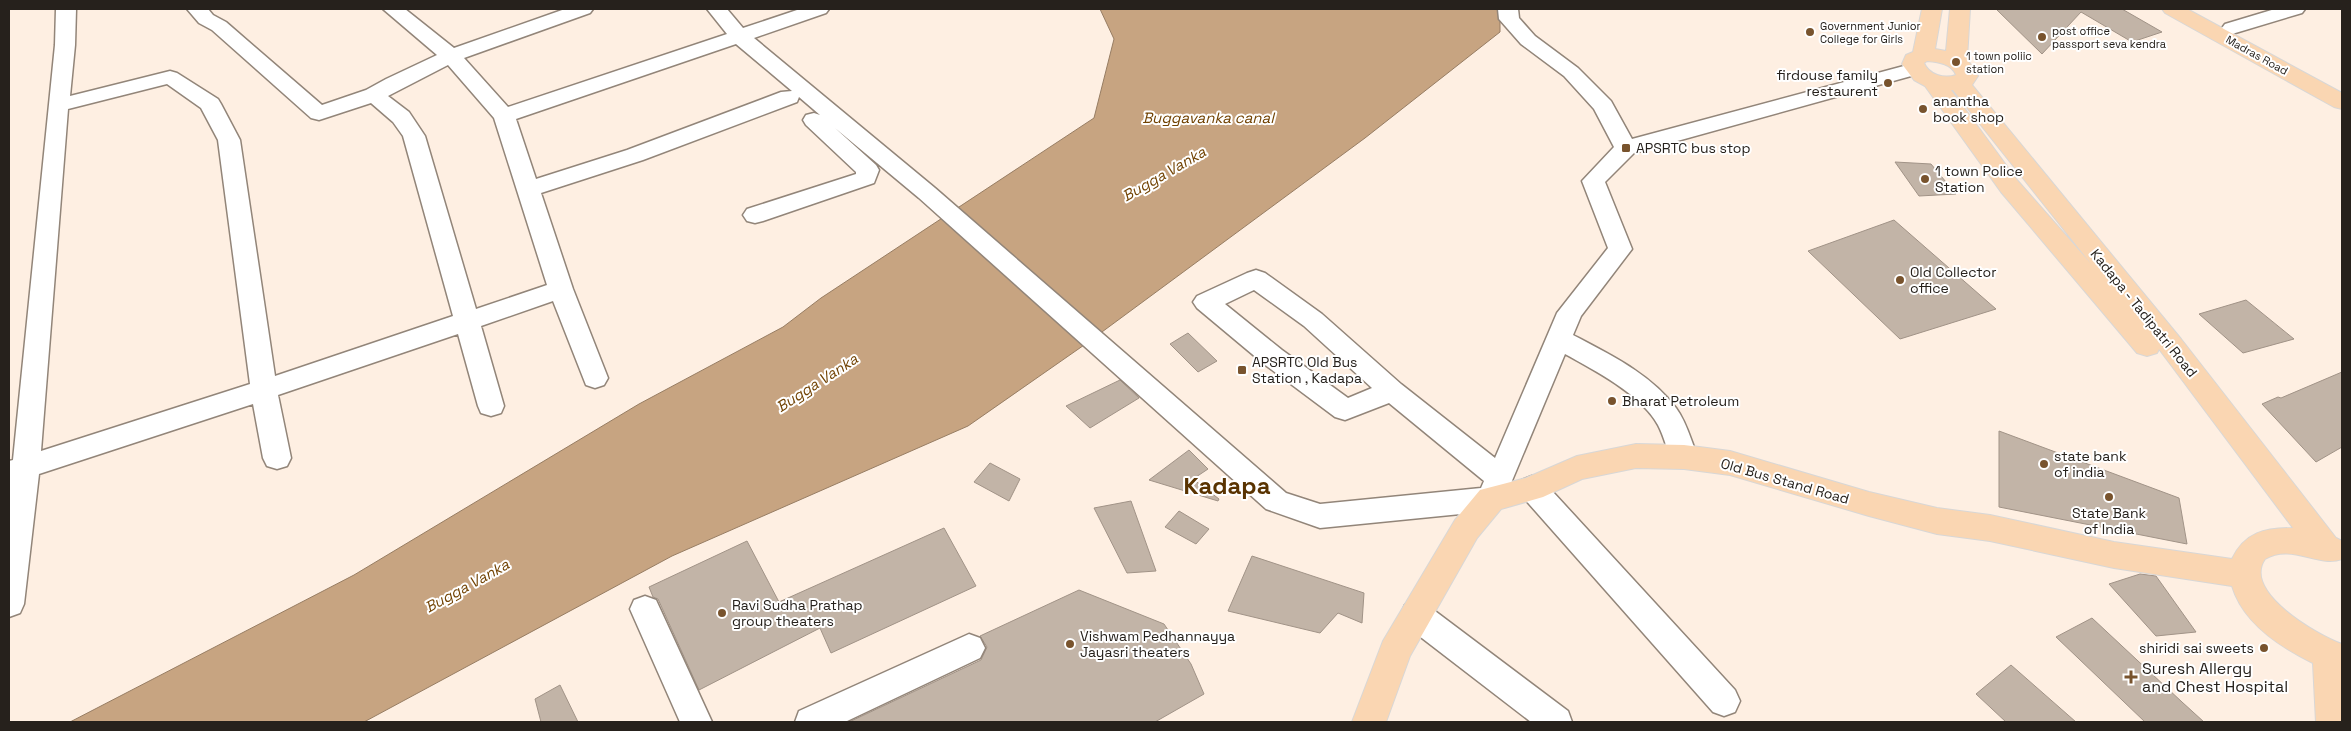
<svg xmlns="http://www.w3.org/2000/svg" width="2351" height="731" font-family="'Space Grotesk',sans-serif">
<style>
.water{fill:#c7a481;stroke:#977d63}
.building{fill:#c2b4a7;stroke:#a19387}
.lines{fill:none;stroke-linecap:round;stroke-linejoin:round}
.minor-casing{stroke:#928579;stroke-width:3}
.major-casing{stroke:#d8d7d6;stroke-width:2}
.minor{fill:#fff;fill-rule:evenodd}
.major{fill:#fad6b2;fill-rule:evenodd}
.poi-dot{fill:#78532d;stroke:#fff;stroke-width:2}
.labels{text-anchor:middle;stroke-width:4;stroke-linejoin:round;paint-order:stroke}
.far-poi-label{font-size:11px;fill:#26211c;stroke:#fff;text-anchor:start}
.far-street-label{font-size:11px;fill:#26211c;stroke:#fff}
.poi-label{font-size:14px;fill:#26211c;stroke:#fff;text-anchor:start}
.street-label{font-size:14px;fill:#26211c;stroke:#fff}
.water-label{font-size:15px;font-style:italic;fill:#714202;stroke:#fff}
.near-poi-label{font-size:16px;fill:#26211c;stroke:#fff;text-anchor:start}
.town-label{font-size:24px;font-weight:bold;fill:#593301;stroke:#fff}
</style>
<rect width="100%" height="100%" fill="#feefe2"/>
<path class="water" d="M 1100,9 L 1500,9 L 1500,32 L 1365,138 L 1087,343 L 968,426 L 672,556 L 364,722 L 70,722 L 354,575 L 639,404 L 783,327 L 821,298 L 1094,118 L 1114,39 Z"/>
<path class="building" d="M 1996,9 L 2122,9 L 2162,32 L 2132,42 L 2081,12 L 2042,54 Z
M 1895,162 L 1931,164 L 1956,194 L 1919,196 Z
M 1894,220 L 1996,309 L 1900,339 L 1808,251 Z
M 2246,300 L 2294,339 L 2243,353 L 2199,314 Z
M 1188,333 L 1217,361 L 1198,372 L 1170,344 Z
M 2342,372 L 2342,447 L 2316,462 L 2262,404 L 2278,397 L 2281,398 Z
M 1120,380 L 1139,398 L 1090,428 L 1066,406 Z
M 1999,431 L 2179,498 L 2187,544 L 1999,507 Z
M 1189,450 L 1208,469 L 1193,479 L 1219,499 L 1218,501 L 1149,480 Z
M 990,463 L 1020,479 L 1009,501 L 974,482 Z
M 1131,501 L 1156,571 L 1127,573 L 1094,508 Z
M 1179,511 L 1209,529 L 1196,544 L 1165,527 Z
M 944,528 L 976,586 L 831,653 L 820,628 L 699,690 L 658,599 L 653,597 L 649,587 L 747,541 L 779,602 Z
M 1252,556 L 1364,593 L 1362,623 L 1338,613 L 1320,633 L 1228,611 Z
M 2140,574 L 2156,576 L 2196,632 L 2156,636 L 2109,584 Z
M 1079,590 L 1164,624 L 1191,664 L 1204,694 L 1155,722 L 849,722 L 981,660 L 987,647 L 980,636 Z
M 2092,618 L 2182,702 L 2204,722 L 2145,722 L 2056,637 Z
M 2011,665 L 2076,722 L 2006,722 L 1976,694 Z
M 560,685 L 578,722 L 541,722 L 535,699 Z"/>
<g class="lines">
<g class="minor-casing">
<path id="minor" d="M 56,9 L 76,9 L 75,45 L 70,96 L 170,71 L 177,73 L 218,99 L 221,104 L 240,140 L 275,376 L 453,316 L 403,136 L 393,122 L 371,103 L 319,120 L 311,118 L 212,30 L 199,23 L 187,9 L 208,9 L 213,15 L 226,22 L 322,105 L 366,90 L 386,79 L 437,55 L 383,9 L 405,9 L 454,48 L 565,9 L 593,9 L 590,13 L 464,58 L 508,107 L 727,34 L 707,9 L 727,9 L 743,28 L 800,9 L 829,9 L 826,13 L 754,38 L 935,188 L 1286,493 L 1320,504 L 1481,488 L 1484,481 L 1389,403 L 1345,420 L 1335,417 L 1264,364 L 1197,308 L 1193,302 L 1197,296 L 1247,273 L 1256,270 L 1265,273 L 1322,314 L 1401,384 L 1495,458 L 1557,313 L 1608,248 L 1582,181 L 1614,147 L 1594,109 L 1564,76 L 1521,44 L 1499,19 L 1498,9 L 1518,9 L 1519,18 L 1535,36 L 1578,68 L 1611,101 L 1632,139 L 1915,63 L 1922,65 L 1925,69 L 1922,73 L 1634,153 L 1605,182 L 1632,249 L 1581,316 L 1573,335 C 1609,354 1651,374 1676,408 C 1687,423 1691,441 1698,457 L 1694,465 L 1684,468 L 1674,465 C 1667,452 1665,438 1658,425 C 1642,395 1594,370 1565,354 L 1501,507 L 1491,511 L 1320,528 L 1266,509 L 919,198 L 835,128 L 876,165 L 879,170 L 874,183 L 763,221 L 755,223 L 747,221 L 743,215 L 747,209 L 856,174 L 856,172 L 806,125 L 803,120 L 806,115 L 814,113 L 820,115 L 799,97 L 797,102 L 643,160 L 541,193 L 573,289 L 608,378 L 604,385 L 595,388 L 586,385 L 553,301 L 481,326 L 504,406 L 501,413 L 491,416 L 481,413 L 478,406 L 458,334 L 278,395 L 291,458 L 287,466 L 277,469 L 267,466 L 263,458 L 253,404 L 39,474 L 24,604 L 20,613 L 9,617 L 9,461 L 13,460 L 55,45 ZM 736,44 L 792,91 L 781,92 L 627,150 L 536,179 L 516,119 ZM 448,65 L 494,118 L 547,285 L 476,309 L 425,136 L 409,112 L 388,96 ZM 167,84 L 201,108 L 218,140 L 250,384 L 41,451 L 68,109 ZM 1254,290 L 1304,326 L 1372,388 L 1348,398 L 1282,350 L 1225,304 Z
M 2275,9 L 2305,9 L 2302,13 L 2232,34 L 2225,32 L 2222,28 L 2225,24 Z
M 1532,476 L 1542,480 L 1735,690 L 1740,701 L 1735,712 L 1724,716 L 1713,712 L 1522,496 L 1518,488 L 1522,480 Z
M 645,596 L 656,600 L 712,722 L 680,722 L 630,609 L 634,600 Z
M 1416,602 L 1427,605 L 1568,711 L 1572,722 L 1531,722 L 1405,625 L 1401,615 L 1405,605 Z
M 969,634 L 980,638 L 985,648 L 980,658 L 845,722 L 795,722 L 799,711 Z"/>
</g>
<g class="major-casing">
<path id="major" d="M 1922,9 L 1942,9 L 1935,49 L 1946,51 L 1950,9 L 1970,9 L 1967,59 L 1978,76 L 1972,85 L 2181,339 L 2336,538 L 2342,541 L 2342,559 C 2318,568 2292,543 2265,559 C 2242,592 2317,635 2342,644 L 2342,722 L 2316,722 L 2313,663 C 2280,647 2243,623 2232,586 L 2114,568 L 1990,541 L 1937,534 L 1869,516 L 1730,475 L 1684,469 L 1636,468 L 1582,479 L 1543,497 L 1501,509 L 1477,538 L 1410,656 L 1386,722 L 1352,722 L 1383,641 L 1455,520 L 1480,490 L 1526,478 L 1577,456 L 1636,444 L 1684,445 L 1730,451 L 1869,492 L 1937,508 L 1990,515 L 2114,542 L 2232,559 C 2245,532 2265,528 2293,528 L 2159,349 L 2157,353 L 2147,356 L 2137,353 L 2001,192 L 1925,86 L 1914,80 L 1902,64 L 1906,55 L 1913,52 ZM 1927,61 C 1939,62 1952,64 1956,75 C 1944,79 1929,75 1924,63 ZM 1951,90 L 1953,90 L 2092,265 L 2017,180 Z
M 2162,9 L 2187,9 L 2342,93 L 2342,109 L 2334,107 L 2165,13 Z"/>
</g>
<use href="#minor" class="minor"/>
<use href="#major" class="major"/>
</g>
<g class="poi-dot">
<circle cx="1810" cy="32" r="5"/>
<circle cx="2042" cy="37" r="5"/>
<circle cx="1956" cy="62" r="5"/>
<circle cx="1888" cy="83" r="5"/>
<circle cx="1923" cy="109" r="5"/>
<rect x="1621" y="143" width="10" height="10" rx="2.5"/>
<circle cx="1925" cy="179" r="5"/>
<circle cx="1900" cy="280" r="5"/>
<rect x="1237" y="365" width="10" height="10" rx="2.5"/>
<circle cx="1612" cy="401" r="5"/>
<circle cx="2044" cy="464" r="5"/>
<circle cx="2109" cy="497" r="5"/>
<circle cx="722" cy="613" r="5"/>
<circle cx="1070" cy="644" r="5"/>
<circle cx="2264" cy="648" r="5"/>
<path d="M2128.5 669.5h5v5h5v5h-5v5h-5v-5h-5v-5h5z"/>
</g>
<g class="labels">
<g class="far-poi-label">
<text x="1820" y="30">Government Junior<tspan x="1820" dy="13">College for Girls</tspan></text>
<text x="2052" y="35">post office<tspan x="2052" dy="13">passport seva kendra</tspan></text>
<text x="1966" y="60">1 town poliic<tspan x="1966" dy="13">station</tspan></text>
</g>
<g class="far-street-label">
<text transform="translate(2257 55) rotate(29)" y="4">Madras Road</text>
</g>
<g class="poi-label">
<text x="1878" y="80" text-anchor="end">firdouse family<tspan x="1878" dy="16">restaurent</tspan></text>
<text x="1933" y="106">anantha<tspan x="1933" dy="16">book shop</tspan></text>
<text x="1636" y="153">APSRTC bus stop</text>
<text x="1935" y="176">1 town Police<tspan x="1935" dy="16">Station</tspan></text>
<text x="1910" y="277">Old Collector<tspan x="1910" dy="16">office</tspan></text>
<text x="1252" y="367">APSRTC Old Bus<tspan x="1252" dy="16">Station , Kadapa</tspan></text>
<text x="1622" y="406">Bharat Petroleum</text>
<text x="2054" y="461">state bank<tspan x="2054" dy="16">of india</tspan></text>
<text x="2109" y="518" text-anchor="middle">State Bank<tspan x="2109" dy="16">of India</tspan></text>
<text x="732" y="610">Ravi Sudha Prathap<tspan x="732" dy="16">group theaters</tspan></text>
<text x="1080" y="641">Vishwam Pedhannayya<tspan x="1080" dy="16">Jayasri theaters</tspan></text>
<text x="2254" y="653" text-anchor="end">shiridi sai sweets</text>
</g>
<g class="street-label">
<text transform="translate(2144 313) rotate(51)" y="5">Kadapa - Tadipatri Road</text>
<text transform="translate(1785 481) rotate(16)" y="5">Old Bus Stand Road</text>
</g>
<g class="water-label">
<text x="1208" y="123">Buggavanka canal</text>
<text transform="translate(1164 174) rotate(-30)" y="5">Bugga Vanka</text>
<text transform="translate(817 383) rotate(-33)" y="5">Bugga Vanka</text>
<text transform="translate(467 586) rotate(-29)" y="5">Bugga Vanka</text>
</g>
<g class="near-poi-label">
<text x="2142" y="674">Suresh Allergy<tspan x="2142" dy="18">and Chest Hospital</tspan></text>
</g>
<g class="town-label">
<text x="1227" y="494">Kadapa</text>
</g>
</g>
<rect width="2351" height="731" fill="none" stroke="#26211c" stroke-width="20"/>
</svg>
